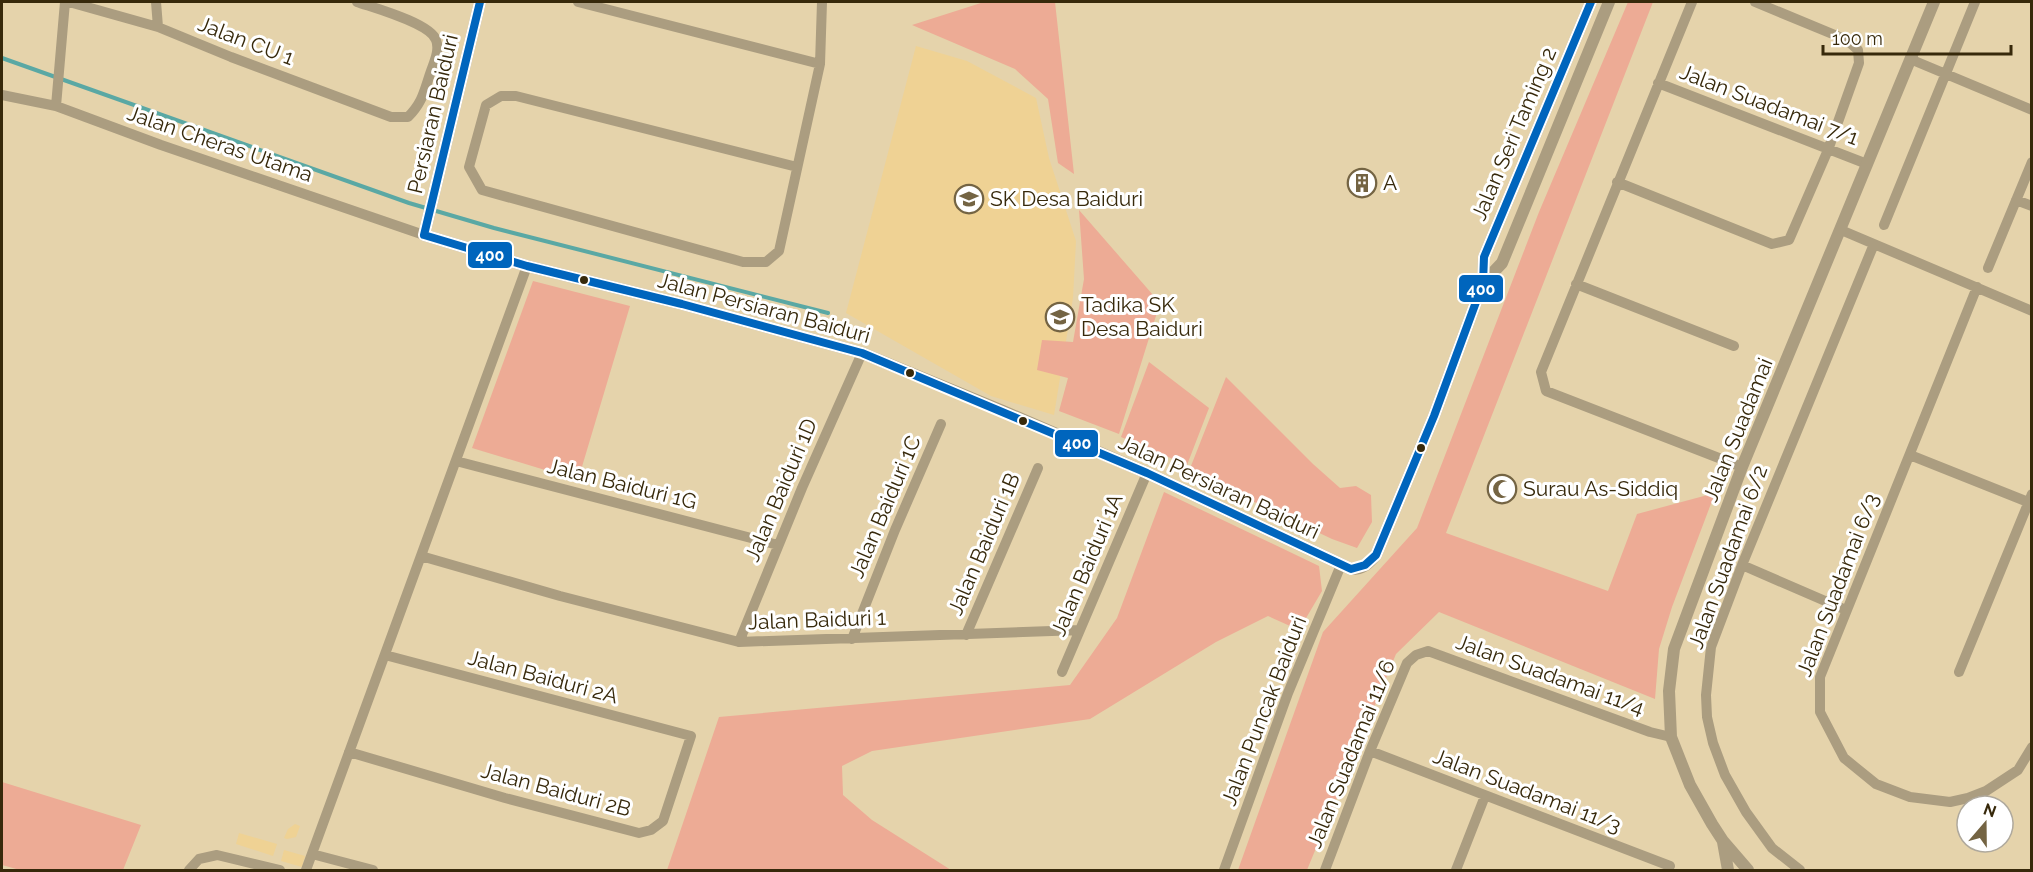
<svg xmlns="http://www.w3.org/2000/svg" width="2033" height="872" font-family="Raleway,sans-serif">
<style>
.built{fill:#efd294}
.green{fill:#edab95}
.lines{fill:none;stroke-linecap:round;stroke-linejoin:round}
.stream{stroke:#5aa8a4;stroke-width:4}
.minor{stroke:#ab9d80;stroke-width:10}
.tertiary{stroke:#ab9d80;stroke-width:12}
.bus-1-casing{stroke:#fff;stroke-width:12}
.bus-1{stroke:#0065bd;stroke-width:8}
.bus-dot{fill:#37290b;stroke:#fff;stroke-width:2}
.labels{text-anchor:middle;stroke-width:6;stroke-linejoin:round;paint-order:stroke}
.street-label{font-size:21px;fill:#37290b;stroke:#fff}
.poi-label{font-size:21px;fill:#37290b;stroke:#fff;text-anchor:start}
.line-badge{stroke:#fff;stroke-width:2}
.badge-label{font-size:16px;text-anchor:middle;font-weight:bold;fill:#fff}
</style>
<rect width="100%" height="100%" fill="#e5d3ab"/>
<path class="built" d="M 916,46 L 967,61 L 1036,98 L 1049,158 L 1076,241 L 1073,298 L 1054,415 L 991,396 L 846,313 Z
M 295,824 L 300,826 L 296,837 L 287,839 L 284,838 L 288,829 Z
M 239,833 L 277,844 L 273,856 L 236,844 Z
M 284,850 L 305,856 L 302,867 L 281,861 Z"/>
<path class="green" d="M 984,2 L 1055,2 L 1074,174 L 1058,163 L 1048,99 L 1015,69 L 912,25 Z
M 1628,2 L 1653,2 L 1446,533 L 1608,591 L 1637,514 L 1715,493 L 1672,607 L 1659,649 L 1655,699 L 1439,612 L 1396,654 L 1307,870 L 1238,870 L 1323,632 L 1417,528 L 1539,212 Z
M 1079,210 L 1160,303 L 1119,434 L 1059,411 L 1068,378 L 1037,370 L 1042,340 L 1073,342 L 1084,279 Z
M 533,281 L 630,306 L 578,480 L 472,448 Z
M 1149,362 L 1209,408 L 1187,465 L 1121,437 Z
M 1226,377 L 1313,464 L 1340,488 L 1356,486 L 1371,495 L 1372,522 L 1357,548 L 1332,539 L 1189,471 Z
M 1164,492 L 1319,566 L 1322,591 L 1299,630 L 1268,616 L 1216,642 L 1090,719 L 872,751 L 842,766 L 843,795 L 872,820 L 951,870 L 667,870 L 719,717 L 1070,685 L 1117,618 Z
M 2,782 L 141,825 L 123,870 L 20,870 L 2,865 Z"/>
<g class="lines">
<path class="stream" d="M 2,58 L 409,203 L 494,228 L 828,313"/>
<path class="minor" d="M 69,2 L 158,27 L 231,57 L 391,117 L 408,117 C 423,102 424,91 431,71 C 434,62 440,50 436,40 C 430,23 374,8 357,2
M 156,2 L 158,27
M 578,2 L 820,64
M 1692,2 L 1541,372 L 1546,391 L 1742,467
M 1910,59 L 2032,110
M 1658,83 L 1867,164
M 2,95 L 56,106 L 161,145 L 424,235
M 56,106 L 65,2
M 797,167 L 516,96 L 501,96 L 486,105 L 469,167 L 482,190 L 743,262 L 766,262 L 779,251 L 820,64 L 822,2
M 1617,182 L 1772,244 L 1789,240 L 1828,150 L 1859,63 L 1858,50 L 1847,40 L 1755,2
M 2016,200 L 2032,206
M 1884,225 L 1975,2
M 1841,230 L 2032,311
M 1988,268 L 2032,162
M 1576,284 L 1734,346
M 1977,287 L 1820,677 L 1820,712 L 1844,758 L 1876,784 L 1910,797 L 1950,802 L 1968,798 L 1986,791 L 2018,770 L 2032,747
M 1910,455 L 2028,502
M 456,461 L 778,545
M 421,556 L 560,596 L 739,642 L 1080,630
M 1742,565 L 1846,610
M 966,635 L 1038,468
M 852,639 L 895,530 L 941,424
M 739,642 L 802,488 L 862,353
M 1062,672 L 1147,473
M 1959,672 L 2032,494
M 1370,751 L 1670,866
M 349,752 L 505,798 L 639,833 L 651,830 L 663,821 L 691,736 L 385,655
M 312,854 L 373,870
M 189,870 L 199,859 L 217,855 L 280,870
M 306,870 L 527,266
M 1224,870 L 1288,693 L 1341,565
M 1325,870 L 1370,751 L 1407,663 L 1416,655 L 1428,651 L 1650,732 L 1671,737
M 1456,870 L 1485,796
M 1800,870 L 1772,848 L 1746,812 L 1725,775 L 1713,743 L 1707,717 L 1706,695 L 1711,647 L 1742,565 L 1874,244"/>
<path class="tertiary" d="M 480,2 L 424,235 L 527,266 L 682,304 L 862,353 L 1003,411 L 1147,473 L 1351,569 C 1363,569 1368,564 1376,555 L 1434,416 L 1483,283 L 1484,257 L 1591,2
M 1483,283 L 1502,263 L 1609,2
M 1723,842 L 1728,870
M 1748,870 L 1723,841 L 1712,824 L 1690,785 L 1671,737 L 1669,691 L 1674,649 L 1742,467 L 1934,2"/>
<g class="bus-1-casing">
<path id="bus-1" d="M 480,2 L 424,235 L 527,266 L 682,304 L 862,353 L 1147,473 L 1351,569 L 1365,565 L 1376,555 L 1434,416 L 1483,283 L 1484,257 L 1591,2"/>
</g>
<use href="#bus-1" class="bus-1"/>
</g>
<defs>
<g id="building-ring" transform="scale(1.5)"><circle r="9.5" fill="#fff" stroke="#746443" stroke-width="1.5"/><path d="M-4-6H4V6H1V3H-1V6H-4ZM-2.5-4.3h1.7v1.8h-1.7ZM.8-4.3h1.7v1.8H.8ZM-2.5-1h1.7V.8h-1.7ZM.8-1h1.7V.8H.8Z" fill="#746443"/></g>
<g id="school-ring" transform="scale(1.5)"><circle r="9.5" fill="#fff" stroke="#746443" stroke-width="1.5"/><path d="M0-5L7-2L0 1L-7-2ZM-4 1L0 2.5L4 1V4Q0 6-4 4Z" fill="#746443"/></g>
<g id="mosque-ring" transform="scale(1.5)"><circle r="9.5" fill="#fff" stroke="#746443" stroke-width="1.5"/><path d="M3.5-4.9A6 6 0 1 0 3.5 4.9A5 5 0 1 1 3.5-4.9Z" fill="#746443"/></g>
</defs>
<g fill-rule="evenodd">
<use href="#building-ring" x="1362" y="183"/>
<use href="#school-ring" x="969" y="199"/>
<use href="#school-ring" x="1060" y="317"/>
<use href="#mosque-ring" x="1502" y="489"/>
</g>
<g class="bus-dot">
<circle cx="584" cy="280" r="5"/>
<circle cx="910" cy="373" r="5"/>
<circle cx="1023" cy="421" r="5"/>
<circle cx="1421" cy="448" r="5"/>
</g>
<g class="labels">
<g class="street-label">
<text transform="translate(246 41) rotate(21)" y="7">Jalan CU 1</text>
<text transform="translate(1769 105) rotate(21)" y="7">Jalan Suadamai 7/1</text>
<text transform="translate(433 114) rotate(-77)" y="7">Persiaran Baiduri</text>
<text transform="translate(1514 134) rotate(-67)" y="7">Jalan Seri Taming 2</text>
<text transform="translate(220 144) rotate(19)" y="7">Jalan Cheras Utama</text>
<text transform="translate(764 308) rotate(15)" y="7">Jalan Persiaran Baiduri</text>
<text transform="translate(1738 430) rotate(-68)" y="7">Jalan Suadamai</text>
<text transform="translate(622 484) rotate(14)" y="7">Jalan Baiduri 1G</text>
<text transform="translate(1219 487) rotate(25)" y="7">Jalan Persiaran Baiduri</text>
<text transform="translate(781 490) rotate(-67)" y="7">Jalan Baiduri 1D</text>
<text transform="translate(885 507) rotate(-67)" y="7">Jalan Baiduri 1C</text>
<text transform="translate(984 544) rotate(-67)" y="7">Jalan Baiduri 1B</text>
<text transform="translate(1728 557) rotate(-70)" y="7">Jalan Suadamai 6/2</text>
<text transform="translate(1087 565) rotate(-67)" y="7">Jalan Baiduri 1A</text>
<text transform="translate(1838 585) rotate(-69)" y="7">Jalan Suadamai 6/3</text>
<text transform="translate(817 620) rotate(-2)" y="7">Jalan Baiduri 1</text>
<text transform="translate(1550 675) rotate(20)" y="7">Jalan Suadamai 11/4</text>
<text transform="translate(543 677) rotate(15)" y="7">Jalan Baiduri 2A</text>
<text transform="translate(1264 711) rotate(-69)" y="7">Jalan Puncak Baiduri</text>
<text transform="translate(1351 754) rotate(-68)" y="7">Jalan Suadamai 11/6</text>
<text transform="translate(556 790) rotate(15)" y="7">Jalan Baiduri 2B</text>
<text transform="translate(1527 791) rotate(21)" y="7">Jalan Suadamai 11/3</text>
</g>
<g class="poi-label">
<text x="1383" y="190">A</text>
<text x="990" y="206">SK Desa Baiduri</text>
<text x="1081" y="312">Tadika SK<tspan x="1081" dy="24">Desa Baiduri</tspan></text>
<text x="1523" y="496">Surau As-Siddiq</text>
</g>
</g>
<g class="line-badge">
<rect x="467" y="241" width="46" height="28" rx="6" fill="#0065bd"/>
<rect x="1458" y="274" width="46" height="29" rx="6" fill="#0065bd"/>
<rect x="1054" y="429" width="45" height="29" rx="6" fill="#0065bd"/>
</g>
<g class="badge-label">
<text x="490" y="261">400</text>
<text x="1481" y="295">400</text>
<text x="1077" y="449">400</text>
</g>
<rect width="2033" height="872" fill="none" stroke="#37290b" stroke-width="6"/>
<g transform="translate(1985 824) rotate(20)"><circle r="28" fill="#ffffff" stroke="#afa99d" stroke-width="1.5"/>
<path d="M0-4.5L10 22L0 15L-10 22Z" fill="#746443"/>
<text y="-9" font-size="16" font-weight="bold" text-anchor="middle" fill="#37290b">N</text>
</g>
<path d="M1823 45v9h188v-9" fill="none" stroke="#37290b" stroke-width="3"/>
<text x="1832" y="45" font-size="18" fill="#37290b" stroke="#ffffff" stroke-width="4.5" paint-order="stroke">100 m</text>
</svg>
